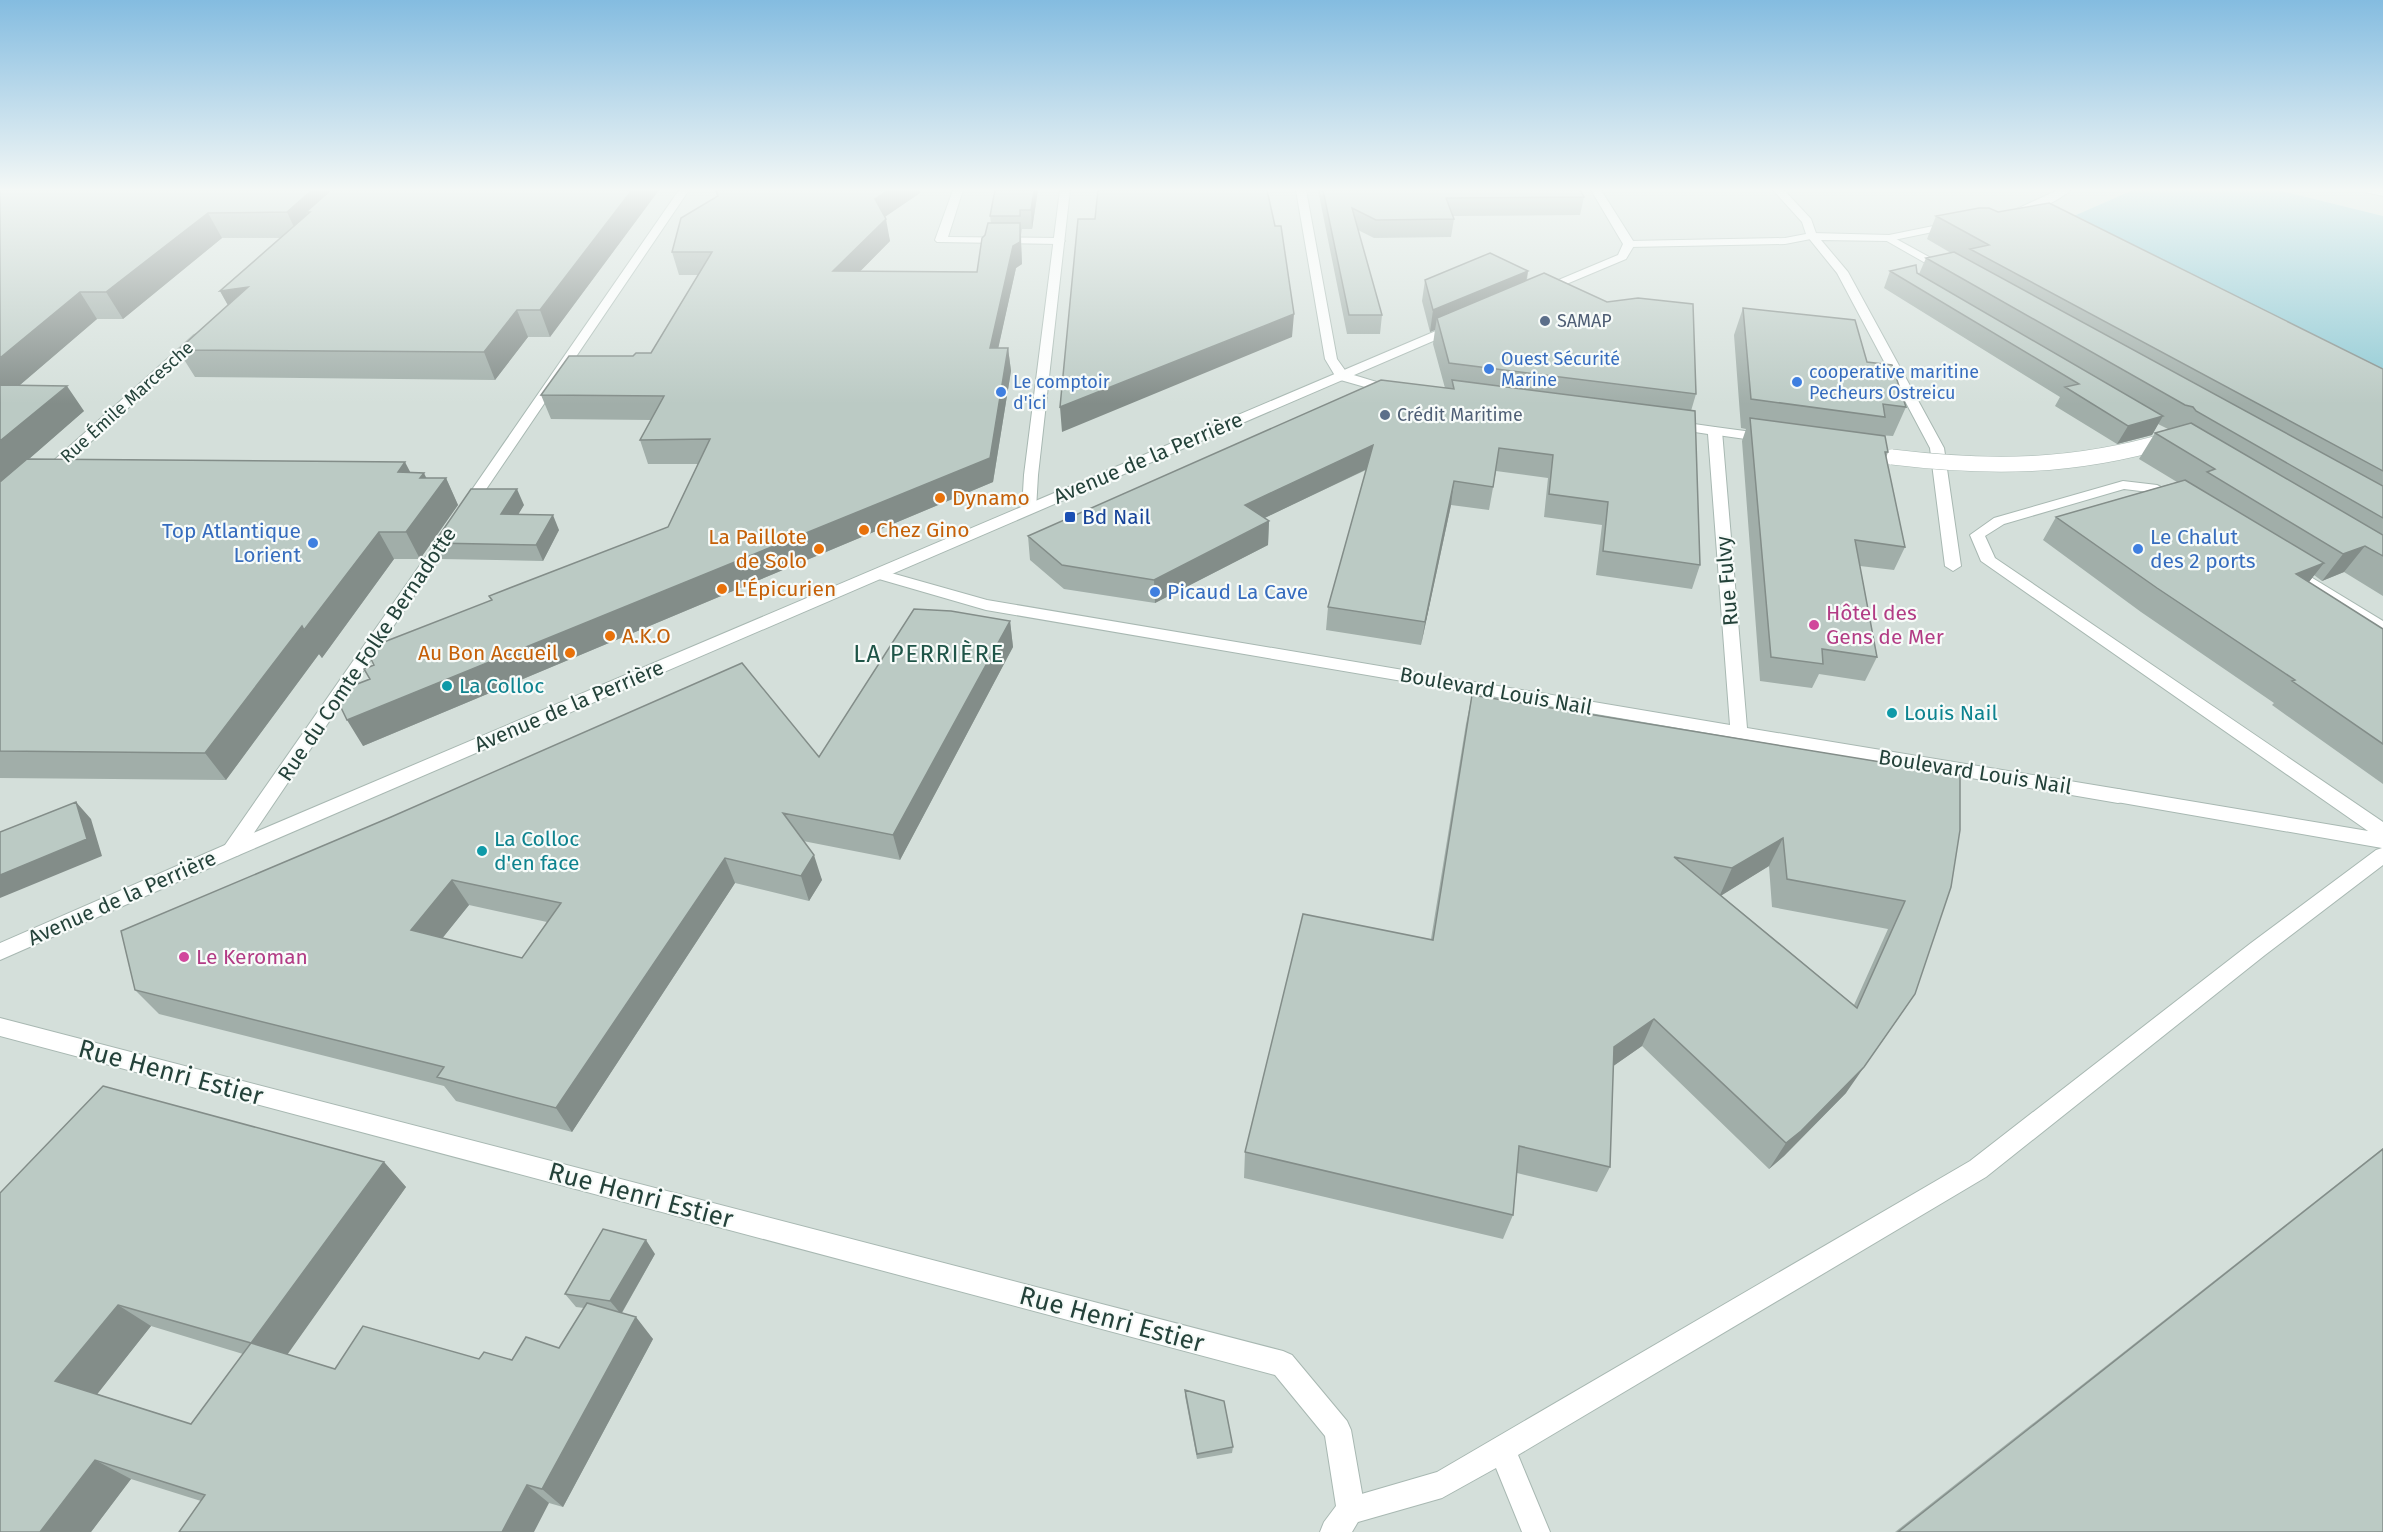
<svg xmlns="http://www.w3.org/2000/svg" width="2383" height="1532" font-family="'Fira Sans',sans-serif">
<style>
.built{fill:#d4dfda}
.water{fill:#8ec9d4}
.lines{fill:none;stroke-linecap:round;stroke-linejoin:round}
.service-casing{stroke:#a8b8b2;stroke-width:2}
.minor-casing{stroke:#a8b8b2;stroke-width:2}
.tertiary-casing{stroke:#a8b8b2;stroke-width:2}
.service{fill:#fff;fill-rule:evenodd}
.minor{fill:#fff;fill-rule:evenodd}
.tertiary{fill:#fff;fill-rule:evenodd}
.service-bridge-casing{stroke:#a8b8b2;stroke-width:16;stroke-linecap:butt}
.service-bridge{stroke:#fff;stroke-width:15}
.wall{fill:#a1aea9;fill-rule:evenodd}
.shaded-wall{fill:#838d89}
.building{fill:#bbcac4;stroke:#838d89;stroke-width:1.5;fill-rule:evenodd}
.service-dot{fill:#5c6f8a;stroke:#f7fbf9;stroke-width:2}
.shop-dot{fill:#3f7fe0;stroke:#f7fbf9;stroke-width:2}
.food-dot{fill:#e8710a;stroke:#f7fbf9;stroke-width:2}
.transit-dot{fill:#1a4fb4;stroke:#f7fbf9;stroke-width:2}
.hotel-dot{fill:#d1479c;stroke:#f7fbf9;stroke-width:2}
.culture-dot{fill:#0f9aa8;stroke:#f7fbf9;stroke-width:2}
.labels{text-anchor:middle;stroke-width:4.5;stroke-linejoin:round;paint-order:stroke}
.far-service-label{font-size:18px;fill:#4e5e75;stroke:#f7fbf9;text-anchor:start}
.far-shop-label{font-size:18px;fill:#366cbe;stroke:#f7fbf9;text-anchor:start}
.far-street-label{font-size:18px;fill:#24423a;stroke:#f7fbf9}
.street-label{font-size:21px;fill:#24423a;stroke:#f7fbf9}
.food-label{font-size:21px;fill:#c56008;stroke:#f7fbf9;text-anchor:start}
.transit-label{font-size:21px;fill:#164399;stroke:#f7fbf9;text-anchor:start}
.shop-label{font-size:21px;fill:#366cbe;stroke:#f7fbf9;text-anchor:start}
.hotel-label{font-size:21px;fill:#b23c85;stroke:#f7fbf9;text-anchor:start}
.culture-label{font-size:21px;fill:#0d838f;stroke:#f7fbf9;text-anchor:start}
.quarter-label{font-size:24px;letter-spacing:1.5px;fill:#1f5548;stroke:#f7fbf9}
.near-street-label{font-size:26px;fill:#24423a;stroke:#f7fbf9}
</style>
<rect width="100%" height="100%" fill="#e6efeb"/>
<path class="built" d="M 0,190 L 2133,190 L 2059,223 L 2383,385 L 2383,1532 L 0,1532 Z
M 2278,190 L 2383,190 L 2383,216 Z"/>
<path class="water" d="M 2133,190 L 2278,190 L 2383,216 L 2383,385 L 2058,223 Z"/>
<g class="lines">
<g class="service-casing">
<path id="service" d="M 953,190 L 963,190 L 948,237 L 1059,238 L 1065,241 L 1059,244 L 937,242 L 935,240 Z
M 1773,190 L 1784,190 L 1811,219 L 1817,236 L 1816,238 L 1785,244 L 1629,247 L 1623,244 L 1629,241 L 1785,238 L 1806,234 L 1802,222 Z
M 1889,235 L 1951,269 L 1953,271 L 1947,274 L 1943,273 L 1885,240 L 1884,238 Z
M 1715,427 L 1767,434 L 1774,438 L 1767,442 L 1710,434 L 1708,431 Z
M 2123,481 L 2157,485 L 2182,498 L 2175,502 L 2149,492 L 2124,489 L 2004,524 L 1985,536 L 1995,558 L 2383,822 L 2383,865 L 2265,955 L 1986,1177 L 1518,1455 L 1550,1532 L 1522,1532 L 1496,1468 L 1442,1498 L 1351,1524 L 1341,1520 L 1337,1510 L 1341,1500 L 1437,1472 L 1970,1161 L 2251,943 L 2376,850 L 2382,848 L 2111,801 L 2109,796 L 2111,791 L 2118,789 L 2368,831 L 1981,561 L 1970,535 L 1994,518 Z
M 2291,565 L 2383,621 L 2383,633 L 2286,573 L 2283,570 L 2286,567 Z"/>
</g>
<g class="minor-casing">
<path id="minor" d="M 679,190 L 689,190 L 472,510 L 462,510 L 460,507 Z
M 1060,190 L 1070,190 L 1038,475 L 1036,509 L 1029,513 L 1022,509 L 1024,475 Z
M 1296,190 L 1306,190 L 1337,359 L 1347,373 L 1380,383 L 1401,386 L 1402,389 L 1401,392 L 1379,391 L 1337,379 L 1325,359 Z
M 2058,190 L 2071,190 C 2061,199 2019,222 2008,213 Z
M 2364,190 L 2383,190 L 2383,196 L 2365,192 Z
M 1953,222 L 1957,223 L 1957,227 L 1889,241 L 1821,240 L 1848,272 L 1944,448 L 1961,566 L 1953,571 L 1945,566 L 1930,448 L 1837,273 L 1807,236 L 1812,233 L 1889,235 Z
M 198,334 L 202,335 L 204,338 L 202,341 L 52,477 L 42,477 L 40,474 L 42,471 L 194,335 Z
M 1673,421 L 1715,427 L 1722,431 L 1747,728 L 2118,789 L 2125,791 L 2127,796 L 2125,801 L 2118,803 L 986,610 L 872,577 L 869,574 L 877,569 L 987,600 L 1730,725 L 1708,434 L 1668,428 L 1666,425 Z
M 450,528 L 457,532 L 239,855 L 232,857 L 225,855 L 222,850 L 225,845 L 445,529 Z
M 0,1018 L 1283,1351 L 1292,1355 L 1347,1421 L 1351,1430 L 1365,1510 L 1352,1532 L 1320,1532 L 1324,1522 L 1336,1506 L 1325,1436 L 1275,1375 L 0,1036 Z"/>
</g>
<g class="tertiary-casing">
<path id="tertiary" d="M 1591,190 L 1601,190 L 1635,244 L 1626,259 L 1545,293 L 1537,293 L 1537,289 L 1618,255 L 1623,244 Z
M 1457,322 L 1461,323 L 1461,329 L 239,855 L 0,960 L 0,943 L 225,845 Z"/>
</g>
<use href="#service" class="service"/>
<use href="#minor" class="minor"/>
<use href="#tertiary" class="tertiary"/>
<g class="service-bridge-casing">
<path id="service-bridge" d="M 1892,457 C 1991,469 2073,468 2169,440"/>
</g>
<use href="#service-bridge" class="service-bridge"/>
</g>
<path class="wall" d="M 0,190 L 659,190 L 550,337 L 528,337 L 495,380 L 195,377 L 178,350 L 228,305 L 220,291 L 280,238 L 222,238 L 123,319 L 97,319 L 20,385 L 84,411 L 29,459 L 410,473 L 427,478 L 446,478 L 458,505 L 420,559 L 394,559 L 322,658 L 319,654 L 226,780 L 0,778 Z
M 715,190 L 919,190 L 920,193 L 884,217 L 890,241 L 860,271 L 977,272 L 985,235 L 991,223 L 990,216 L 995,190 L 1038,190 L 1032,229 L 1022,229 L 1021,235 L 1022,264 L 1016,268 L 998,348 L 1008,348 L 1011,371 L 993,482 L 363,746 L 370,679 L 374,665 L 491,600 L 489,596 L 668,527 L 698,464 L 648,464 L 640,440 L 651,420 L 551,419 L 541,395 L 633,356 L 651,353 L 698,275 L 679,275 L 672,252 L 717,196 Z
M 1318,190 L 1580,190 L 1584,197 L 1580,215 L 1453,216 L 1454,219 L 1451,237 L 1374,238 L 1358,230 L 1382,315 L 1380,334 L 1347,334 Z
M 1998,212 L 2383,369 L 2383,596 L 2344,572 L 2322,581 L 2314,575 L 2309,582 L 2383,629 L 2383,784 L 2272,705 L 2274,703 L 2141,612 L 2043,540 L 2056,517 L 2177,482 L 2139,459 L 2155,433 L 2168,429 L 2158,424 L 2152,435 L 2117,444 L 2055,406 L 2060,397 L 1884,288 L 1890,271 L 1917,273 L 1919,274 L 1926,258 L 1951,253 L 1927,239 L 1936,216 Z
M 1528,271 L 1527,281 L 1696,394 L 1691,411 L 1700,565 L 1692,589 L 1596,575 L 1602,525 L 1544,517 L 1548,478 L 1496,471 L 1489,510 L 1451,505 L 1421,645 L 1326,630 L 1328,607 L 1366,470 L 1264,518 L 1269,521 L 1268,545 L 1155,603 L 1064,589 L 1030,560 L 1028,536 L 1445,388 L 1433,344 L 1435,330 L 1430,332 L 1422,301 L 1425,280 Z
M 1743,308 L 1867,362 L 1906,407 L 1893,436 L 1877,435 L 1888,452 L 1886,458 L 1905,547 L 1894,570 L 1860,566 L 1877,657 L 1865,681 L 1819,674 L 1812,688 L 1760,681 L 1742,441 L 1746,429 L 1741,428 L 1734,335 Z
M 524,505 L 518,514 L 559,530 L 543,561 L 442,559 L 434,543 Z
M 1010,621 L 1013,647 L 900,860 L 803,841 L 822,880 L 809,901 L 735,883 L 572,1132 L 456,1101 L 444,1086 L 159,1014 L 135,990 L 121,931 L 819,757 ZM 469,905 L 547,922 L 522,958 L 442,938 Z
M 1472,695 L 1960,775 L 1846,1093 L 1784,1156 L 1769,1169 L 1642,1046 L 1613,1066 L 1610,1167 L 1597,1192 L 1517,1173 L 1513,1215 L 1503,1239 L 1244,1178 L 1245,1152 L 1431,939 L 1466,724 ZM 1769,866 L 1772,907 L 1888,929 L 1854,1005 L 1721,895 Z
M 2383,1148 L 2383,1532 L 1895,1532 Z
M 384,1162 L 406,1187 L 287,1354 L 335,1369 L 479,1359 L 512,1360 L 559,1348 L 584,1308 L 576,1307 L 565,1294 L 655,1254 L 622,1313 L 653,1339 L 563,1507 L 549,1503 L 201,1501 L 131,1479 L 91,1532 L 0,1193 ZM 151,1326 L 243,1354 L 191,1424 L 97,1394 Z
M 1185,1390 L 1233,1447 L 1232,1453 L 1197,1459 L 1185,1396 Z"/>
<path class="shaded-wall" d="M 312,190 L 353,190 L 310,212 L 306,212 L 312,226 L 299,238 L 287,212 Z
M 632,190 L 659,190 L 550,337 L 540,310 Z
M 888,190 L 919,190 L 920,193 L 879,221 L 875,199 Z
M 1034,190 L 1038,190 L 1032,229 L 1031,210 Z
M 208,213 L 222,238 L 123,319 L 106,292 Z
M 886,219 L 890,241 L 838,294 L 833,271 Z
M 1020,223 L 1022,264 L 1016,268 L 993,372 L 990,348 L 1013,246 Z
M 1528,271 L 1524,292 L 1437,318 L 1435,330 L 1430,332 L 1433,310 Z
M 248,287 L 235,318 L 220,291 Z
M 80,292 L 97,319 L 0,402 L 0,358 Z
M 517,310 L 528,337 L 495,380 L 484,352 Z
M 1294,314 L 1292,337 L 1062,432 L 1060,407 Z
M 1008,348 L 1011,371 L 993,482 L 363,746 L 347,720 Z
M 67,386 L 84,411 L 14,472 L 0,506 L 0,441 Z
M 2163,416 L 2152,435 L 2117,444 L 2128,426 Z
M 1373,445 L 1371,467 L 1244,528 L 1245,505 Z
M 405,462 L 419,489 L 398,472 Z
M 424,473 L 434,494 L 446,478 L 458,505 L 420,559 L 406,532 L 420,478 Z
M 1454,481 L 1451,505 L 1421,645 L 1425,622 Z
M 517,489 L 524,505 L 509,530 L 501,514 Z
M 553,515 L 559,530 L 543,561 L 536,545 Z
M 1269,521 L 1268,545 L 1155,603 L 1154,580 Z
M 379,532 L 394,559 L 322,658 L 319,654 L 226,780 L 205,753 L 302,626 Z
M 2365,546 L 2344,572 L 2322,581 L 2343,554 Z
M 2324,563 L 2305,587 L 2296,574 Z
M 1010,621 L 1013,647 L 900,860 L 893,835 Z
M 76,802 L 91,819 L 102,856 L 0,898 L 0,875 Z
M 1783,838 L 1769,866 L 1719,897 L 1732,868 Z
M 814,855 L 822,880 L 809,901 L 801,876 Z
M 725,858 L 735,883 L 572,1132 L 556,1108 Z
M 452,880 L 469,905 L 429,955 L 411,930 Z
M 1915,994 L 1846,1093 L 1784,1156 L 1769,1169 L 1786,1143 Z
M 1654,1019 L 1642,1046 L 1602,1074 L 1614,1047 Z
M 384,1162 L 406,1187 L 280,1365 L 251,1343 Z
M 646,1240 L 655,1254 L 621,1314 L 610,1301 Z
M 118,1305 L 151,1326 L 91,1402 L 55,1381 Z
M 636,1317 L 653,1339 L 563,1507 L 542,1489 Z
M 95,1460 L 131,1479 L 91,1532 L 40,1532 Z
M 527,1485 L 549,1503 L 534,1532 L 502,1532 Z"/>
<path class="building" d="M 0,190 L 312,190 L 287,212 L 208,213 L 106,292 L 80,292 L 0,358 Z
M 331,190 L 632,190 L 540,310 L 517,310 L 484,352 L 178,350 L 248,287 L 220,291 L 310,212 L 306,212 Z
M 716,190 L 888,190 L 875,199 L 886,219 L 833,271 L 977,272 L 982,238 L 985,235 L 988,223 L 1020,223 L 1020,242 L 1013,246 L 990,348 L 1008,348 L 990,458 L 347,720 L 334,693 L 370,679 L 364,669 L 374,665 L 366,649 L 492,600 L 489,596 L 668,527 L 710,439 L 640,440 L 664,396 L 541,395 L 569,356 L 633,356 L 636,353 L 651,353 L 712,252 L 672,252 L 681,218 L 718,196 Z
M 995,190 L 1034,190 L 1031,210 L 1020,210 L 1020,216 L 990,216 Z
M 1098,190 L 1267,190 L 1275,226 L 1281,226 L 1294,314 L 1060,407 L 1078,219 L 1095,219 Z
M 1323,190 L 1580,190 L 1584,197 L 1446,198 L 1454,219 L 1376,220 L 1352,208 L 1382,315 L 1349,315 Z
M 2049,203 L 2383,369 L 2383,471 L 1970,249 L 1989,245 L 1936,216 L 1979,208 L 1989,208 L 1998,212 Z
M 1954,252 L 2383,486 L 2383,518 L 2196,411 L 2193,407 L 2185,405 L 1926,258 Z
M 1490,253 L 1528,271 L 1433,310 L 1425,280 Z
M 1916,265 L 1917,273 L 2163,416 L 2128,426 L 2065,387 L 2079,384 L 1890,271 Z
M 1544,273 L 1607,302 L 1638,298 L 1693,304 L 1696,394 L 1449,363 L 1437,318 Z
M 1743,308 L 1855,320 L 1867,362 L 1892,365 L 1906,407 L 1883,404 L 1885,417 L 1751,399 Z
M 1381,380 L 1454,389 L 1452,380 L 1695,411 L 1700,565 L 1603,551 L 1608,502 L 1549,494 L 1553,455 L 1499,448 L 1493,487 L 1454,481 L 1425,622 L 1328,607 L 1373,445 L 1245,505 L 1269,521 L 1154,580 L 1062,565 L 1028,536 Z
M 0,385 L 67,386 L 0,441 Z
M 1750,418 L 1885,436 L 1888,452 L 1885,452 L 1905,547 L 1855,540 L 1877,657 L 1822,649 L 1823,664 L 1771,657 Z
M 2191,423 L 2383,535 L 2383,556 L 2365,546 L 2343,554 L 2207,472 L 2215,469 L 2155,433 Z
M 27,459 L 405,462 L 398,472 L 424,473 L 420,478 L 446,478 L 406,532 L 379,532 L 304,630 L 302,626 L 205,753 L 0,751 L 0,482 Z
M 2185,480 L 2190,483 L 2324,563 L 2296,574 L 2383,629 L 2383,744 L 2292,681 L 2295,680 L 2157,588 L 2056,517 Z
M 471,489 L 517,489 L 501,514 L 553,515 L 536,545 L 434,543 Z
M 914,609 L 951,611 L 1010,621 L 893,835 L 783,813 L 814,855 L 801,876 L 725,858 L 556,1108 L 437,1077 L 444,1067 L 135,990 L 121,931 L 391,817 L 742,663 L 819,757 ZM 452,880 L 561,903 L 522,958 L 411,930 Z
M 1472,695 L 1960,775 L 1960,830 L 1951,887 L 1915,994 L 1864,1067 L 1801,1131 L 1786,1143 L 1654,1019 L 1614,1047 L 1610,1167 L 1519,1146 L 1513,1215 L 1245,1152 L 1303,914 L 1433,940 ZM 1783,838 L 1787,879 L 1905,901 L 1857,1008 L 1674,857 L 1732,868 Z
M 76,802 L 87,839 L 0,875 L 0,832 Z
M 103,1086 L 384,1162 L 251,1343 L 335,1369 L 363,1326 L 479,1359 L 484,1352 L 512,1360 L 526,1337 L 559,1348 L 587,1303 L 636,1317 L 542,1489 L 527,1485 L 502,1532 L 179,1532 L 205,1495 L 95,1460 L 40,1532 L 0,1532 L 0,1193 ZM 118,1305 L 251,1343 L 191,1424 L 55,1381 Z
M 2383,1149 L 2383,1532 L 1898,1532 Z
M 603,1229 L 646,1240 L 610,1301 L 565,1294 Z
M 1185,1390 L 1224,1401 L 1233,1447 L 1197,1454 Z"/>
<linearGradient id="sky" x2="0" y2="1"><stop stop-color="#84bce0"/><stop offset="0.47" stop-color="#f4f8f6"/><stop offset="1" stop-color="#f4f8f6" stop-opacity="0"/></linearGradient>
<rect width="2383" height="404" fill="url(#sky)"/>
<g class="service-dot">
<circle cx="1545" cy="321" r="6"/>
<circle cx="1385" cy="415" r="6"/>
</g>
<g class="shop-dot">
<circle cx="1489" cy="369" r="6"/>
<circle cx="1797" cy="382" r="6"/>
<circle cx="1001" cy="392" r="6"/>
<circle cx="313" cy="543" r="6"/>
<circle cx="2138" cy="549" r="6"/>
<circle cx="1155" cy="592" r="6"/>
</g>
<g class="food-dot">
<circle cx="940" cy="498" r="6"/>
<circle cx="864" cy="530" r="6"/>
<circle cx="819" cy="549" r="6"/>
<circle cx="722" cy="589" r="6"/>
<circle cx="610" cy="636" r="6"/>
<circle cx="570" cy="653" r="6"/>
</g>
<rect class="transit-dot" x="1064" y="511" width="12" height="12" rx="3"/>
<g class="hotel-dot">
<circle cx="1814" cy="625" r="6"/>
<circle cx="184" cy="957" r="6"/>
</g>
<g class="culture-dot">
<circle cx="447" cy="686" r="6"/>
<circle cx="1892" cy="713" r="6"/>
<circle cx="482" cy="851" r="6"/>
</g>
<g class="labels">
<g class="far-service-label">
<text x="1557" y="327">SAMAP</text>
<text x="1397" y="421">Crédit Maritime</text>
</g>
<g class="far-shop-label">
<text x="1501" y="365">Ouest Sécurité<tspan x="1501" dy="21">Marine</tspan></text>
<text x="1809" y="378">cooperative maritine<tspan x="1809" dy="21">Pecheurs Ostreicu</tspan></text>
<text x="1013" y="388">Le comptoir<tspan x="1013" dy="21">d'ici</tspan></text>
</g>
<g class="far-street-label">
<text transform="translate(127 402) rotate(-42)" y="6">Rue Émile Marcesche</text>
</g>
<g class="street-label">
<text transform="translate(1148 458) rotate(-23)" y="7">Avenue de la Perrière</text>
<text transform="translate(1727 581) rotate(-95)" y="7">Rue Fulvy</text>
<text transform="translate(367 654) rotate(-56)" y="7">Rue du Comte Folke Bernadotte</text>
<text transform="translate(1496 691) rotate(10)" y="7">Boulevard Louis Nail</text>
<text transform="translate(569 706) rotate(-23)" y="7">Avenue de la Perrière</text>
<text transform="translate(1975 772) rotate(9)" y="7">Boulevard Louis Nail</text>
<text transform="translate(122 898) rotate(-24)" y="7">Avenue de la Perrière</text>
</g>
<g class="food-label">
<text x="952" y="505">Dynamo</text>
<text x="876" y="537">Chez Gino</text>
<text x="807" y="544" text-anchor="end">La Paillote<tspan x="807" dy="24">de Solo</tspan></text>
<text x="734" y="596">L'Épicurien</text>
<text x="622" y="643">A.K.O</text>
<text x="558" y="660" text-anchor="end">Au Bon Accueil</text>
</g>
<g class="transit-label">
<text x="1082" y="524">Bd Nail</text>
</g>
<g class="shop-label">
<text x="301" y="538" text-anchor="end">Top Atlantique<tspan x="301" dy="24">Lorient</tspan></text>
<text x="2150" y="544">Le Chalut<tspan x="2150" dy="24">des 2 ports</tspan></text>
<text x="1167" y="599">Picaud La Cave</text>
</g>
<g class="hotel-label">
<text x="1826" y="620">Hôtel des<tspan x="1826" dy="24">Gens de Mer</tspan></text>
<text x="196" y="964">Le Keroman</text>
</g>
<g class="culture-label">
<text x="459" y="693">La Colloc</text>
<text x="1904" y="720">Louis Nail</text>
<text x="494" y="846">La Colloc<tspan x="494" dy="24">d'en face</tspan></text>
</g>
<g class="quarter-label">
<text x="929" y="662">LA PERRIÈRE</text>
</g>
<g class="near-street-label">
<text transform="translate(171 1072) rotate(15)" y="9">Rue Henri Estier</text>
<text transform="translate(641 1195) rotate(15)" y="9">Rue Henri Estier</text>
<text transform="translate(1112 1319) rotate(15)" y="9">Rue Henri Estier</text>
</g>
</g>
</svg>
